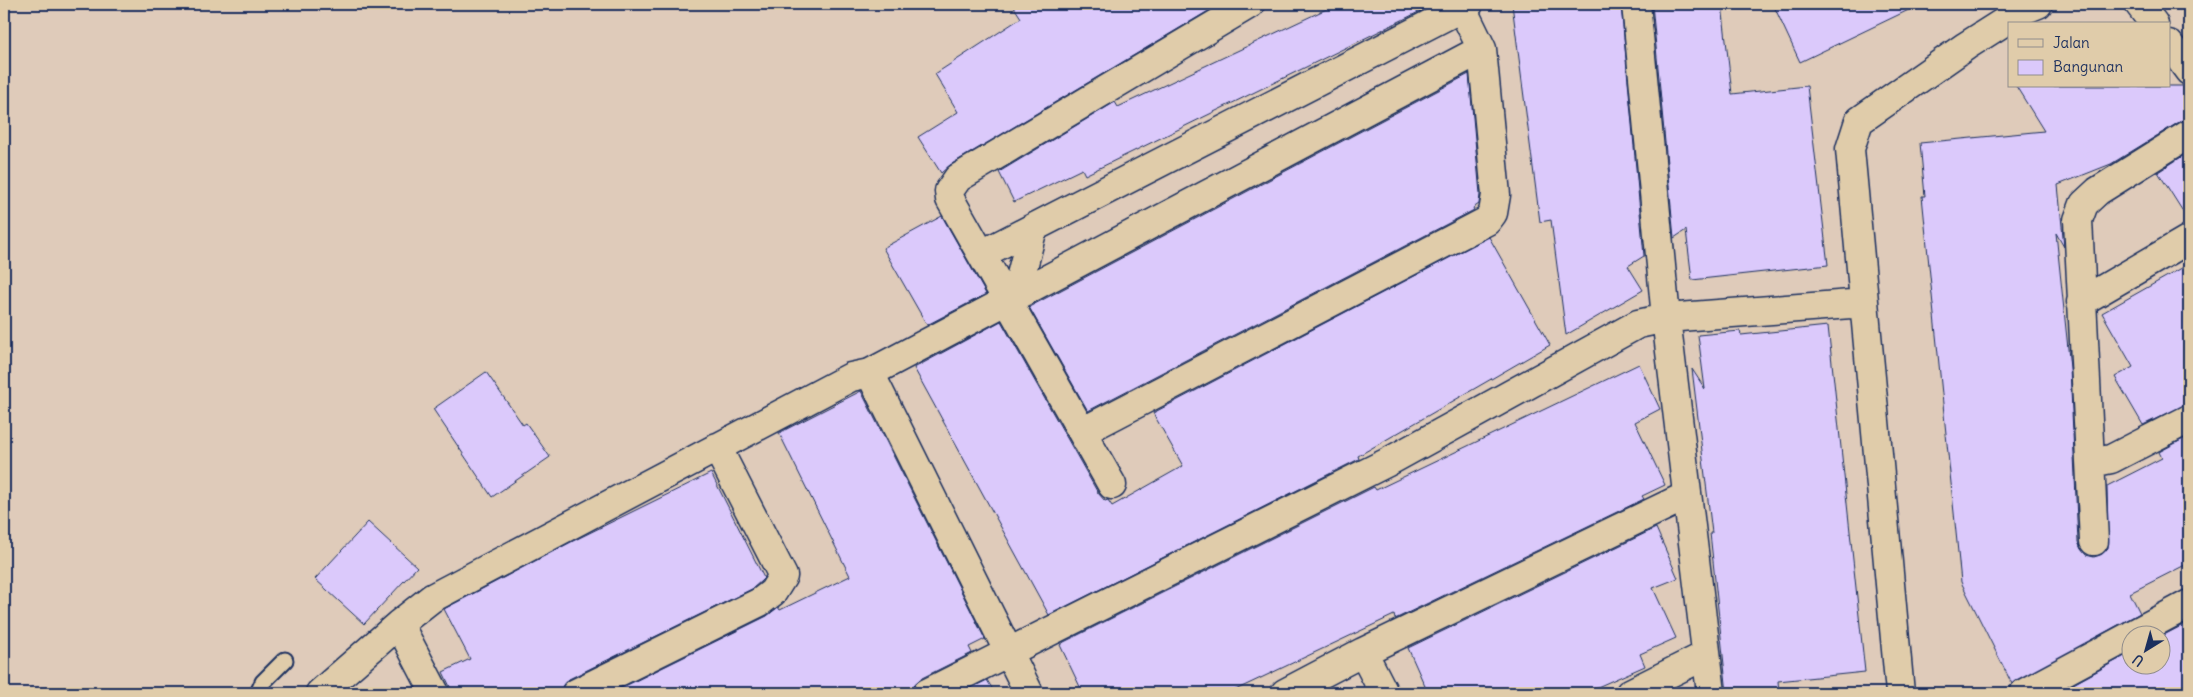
<svg xmlns="http://www.w3.org/2000/svg" width="2193" height="697" font-family="Delius,sans-serif">
<style>
.building{fill:#dbc9fb;stroke:#1b2f5e}
.lines{fill:none;stroke-linecap:round;stroke-linejoin:round}
.service-casing{stroke:#1b2f5e;stroke-width:19}
.minor-casing{stroke:#1b2f5e;stroke-width:31}
.service{stroke:#e0ccaa;stroke-width:15}
.minor{stroke:#e0ccaa;stroke-width:28}
</style>
<rect width="100%" height="100%" fill="#dfcbba"/>
<filter id="ink" filterUnits="userSpaceOnUse"><feTurbulence type="fractalNoise" baseFrequency=".02" numOctaves="2"/><feDisplacementMap in="SourceGraphic" scale="10" xChannelSelector="R" yChannelSelector="G"/><feConvolveMatrix kernelMatrix="1 2 1 2 8 2 1 2 1" color-interpolation-filters="sRGB"/></filter>
<g filter="url(#ink)">
<path class="building" d="M 1012,4 L 1220,4 L 950,165 L 941,173 L 918,137 L 958,112 L 935,74 L 1021,18 Z
M 1337,4 L 1435,4 L 1085,175 L 1082,169 L 1014,202 L 999,172 L 1115,102 L 1118,107 Z
M 1512,4 L 1621,4 L 1644,256 L 1628,266 L 1643,290 L 1566,335 L 1551,220 L 1540,222 Z
M 1652,4 L 1722,4 L 1732,94 L 1807,86 L 1828,265 L 1692,280 L 1686,230 L 1674,238 Z
M 1773,4 L 1921,4 L 1800,62 Z
M 1469,74 L 1480,194 L 1479,204 L 1473,208 L 1474,210 L 1088,411 L 1029,307 Z
M 2016,86 L 2189,86 L 2189,118 L 2181,121 L 2111,164 L 2058,185 L 2064,247 L 2056,233 L 2070,368 L 2078,542 L 2081,549 L 2086,555 L 2094,557 L 2102,554 L 2108,548 L 2107,486 L 2162,458 L 2159,452 L 2189,436 L 2189,563 L 2130,593 L 2140,613 L 2012,684 L 1961,582 L 1922,196 L 1925,196 L 1920,143 L 2044,131 Z
M 2189,152 L 2189,221 L 2158,172 Z
M 942,216 L 986,294 L 927,325 L 883,248 Z
M 1489,237 L 1550,345 L 1358,456 L 1359,459 L 1049,615 L 914,368 L 1001,321 L 1098,493 L 1105,501 L 1108,500 L 1112,506 L 1183,466 L 1153,413 Z
M 2189,264 L 2189,403 L 2143,425 L 2115,377 L 2133,367 L 2102,313 Z
M 1828,326 L 1865,672 L 1778,681 L 1779,693 L 1727,693 L 1710,533 L 1712,533 L 1692,369 L 1705,389 L 1698,335 L 1740,331 L 1741,335 Z
M 1639,364 L 1660,409 L 1635,422 L 1665,485 L 1642,496 L 1644,499 L 1395,619 L 1394,615 L 1229,693 L 1083,693 L 1060,645 L 1064,642 L 1374,487 L 1376,490 Z
M 486,372 L 523,425 L 526,423 L 550,457 L 492,497 L 433,409 Z
M 861,391 L 985,639 L 969,647 L 972,653 L 920,679 L 914,685 L 912,693 L 611,693 L 767,616 L 778,607 L 780,610 L 850,576 L 779,433 Z
M 711,473 L 764,578 L 761,581 L 752,589 L 569,679 L 563,685 L 561,693 L 453,693 L 443,672 L 470,659 L 444,609 L 573,541 Z
M 368,522 L 417,567 L 364,624 L 315,579 Z
M 1656,528 L 1678,578 L 1653,588 L 1676,638 L 1640,654 L 1645,666 L 1584,693 L 1428,693 L 1408,648 Z
M 2189,622 L 2189,693 L 2057,693 L 2130,653 L 2130,664 L 2160,664 L 2160,637 Z
M 987,680 L 995,693 L 961,693 Z"/>
<g class="lines">
<g class="service-casing">
<path id="service" d="M 258,693 L 263,682 L 285,660"/>
</g>
<g class="minor-casing">
<path id="minor" d="M 1636,4 L 1666,318 L 1711,693
M 2139,4 L 2154,24
M 2169,44 L 2189,71
M 982,254 L 1469,4
M 1016,295 L 1033,228
M 2081,302 L 2189,239
M 870,373 L 1029,693
M 1082,432 L 1487,221 L 1493,213 L 1496,195 L 1482,49 L 1462,8
M 2090,459 L 2101,461 L 2111,459 L 2189,419
M 1112,485 L 950,199 L 949,191 L 958,178 L 1250,4
M 2094,541 L 2078,220 L 2084,204 L 2098,191 L 2189,134
M 399,624 L 435,693
M 2133,634 L 2189,604
M 1363,652 L 1384,693
M 320,693 L 399,624 L 432,598 L 851,377 L 870,373 L 1482,49
M 576,693 L 760,602 L 773,592 L 783,576 L 717,447
M 927,693 L 1386,463 L 1638,324 L 1666,318 L 1864,303
M 1285,693 L 1363,652 L 1686,496
M 1630,693 L 1706,655
M 1900,693 L 1850,149 L 1859,121 L 1966,46 L 2021,11 L 2038,4
M 2024,693 L 2130,636"/>
</g>
<use href="#service" class="service"/>
<use href="#minor" class="minor"/>
</g>
</g>
<rect width="2193" height="697" fill="none" stroke="#e0ccaa" stroke-width="20"/>
<rect x="10" y="10" width="2173" height="677" fill="none" stroke="#1b2f5e" stroke-width="2" filter="url(#ink)"/>
<rect x="2008" y="22" width="162" height="65" fill="#e0ccaa" stroke="#918d8c"/>
<rect x="2018" y="39" width="25" height="8" fill="#e0ccaa" stroke="#918d8c"/>
<text x="2053" y="48" font-size="15" fill="#1b2f5e">Jalan</text>
<rect x="2018" y="60" width="25" height="15" fill="#dbc9fb" stroke="#918d8c"/>
<text x="2053" y="72" font-size="15" fill="#1b2f5e">Bangunan</text>
<g transform="translate(2146 650) rotate(217)"><circle r="24" fill="#e0ccaa" stroke="#918d8c"/>
<path d="M0-4L9 19L0 12L-9 19Z" fill="#1b2f5e"/>
<text y="-8" font-size="14" font-weight="bold" text-anchor="middle" fill="#1b2f5e">U</text>
</g>
</svg>
